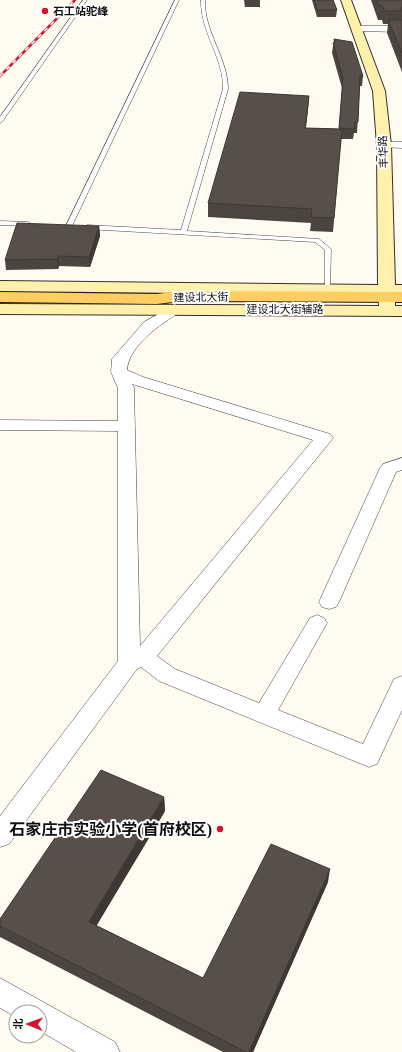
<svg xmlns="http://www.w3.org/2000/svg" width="402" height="1052" font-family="'Times New Roman','Noto Sans SC',serif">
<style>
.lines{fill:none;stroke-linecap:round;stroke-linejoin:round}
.lane-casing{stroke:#424242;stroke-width:1}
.street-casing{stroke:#424242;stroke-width:1}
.secondary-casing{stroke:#313131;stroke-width:2}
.primary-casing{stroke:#202020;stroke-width:2}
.lane{fill:#fff;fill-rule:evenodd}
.street{fill:#fff;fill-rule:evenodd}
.secondary{fill:#fff0ac;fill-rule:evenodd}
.primary{fill:#ffcd61;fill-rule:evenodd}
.rail-casing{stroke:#d0172d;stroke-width:2.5}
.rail{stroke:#fff;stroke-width:1.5;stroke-dasharray:4.5;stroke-linecap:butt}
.wall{fill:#4d4440}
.shaded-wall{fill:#3e3734}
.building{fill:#594f4a;stroke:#3e3734}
.poi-dot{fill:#d0172d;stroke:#fff;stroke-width:1.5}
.labels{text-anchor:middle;stroke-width:4;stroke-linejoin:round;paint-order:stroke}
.far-poi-label{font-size:11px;font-weight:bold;fill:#0f0f0f;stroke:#fff;text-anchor:start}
.far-street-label{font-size:11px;fill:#0f0f0f;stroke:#fff}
.near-poi-label{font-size:16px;font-weight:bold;fill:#0f0f0f;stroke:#fff;text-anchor:end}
</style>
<rect width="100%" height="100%" fill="#fffbf1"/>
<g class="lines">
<g class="lane-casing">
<path id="lane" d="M 83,0 L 87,0 L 2,122 L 0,123 L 0,117 Z
M 175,0 L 179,0 L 72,226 L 67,227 L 66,226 Z
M 201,0 L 205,0 C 204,32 228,58 228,89 L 187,231 L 319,239 L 331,249 L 330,290 L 328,291 L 325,289 L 325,250 L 315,242 L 87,229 L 84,227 L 87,225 L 181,230 L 223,89 C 224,58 200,32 201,0 Z
M 0,221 L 28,222 L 31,224 L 28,226 L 0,225 Z"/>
</g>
<g class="street-casing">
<path id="street" d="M 357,26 L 402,26 L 402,32 L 354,31 L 352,29 Z
M 384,142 L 402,142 L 402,148 L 380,147 L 378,145 Z
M 175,305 L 180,306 L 182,309 L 180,312 C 161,324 129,345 127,370 L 143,377 L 330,434 L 333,438 L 157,656 L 175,669 L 259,703 L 310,618 L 317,615 L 324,618 L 327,623 L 278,710 L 363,744 L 394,679 L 402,676 L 402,710 L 377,764 L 369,767 L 159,681 L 141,667 L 137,669 L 9,844 L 0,847 L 0,816 L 118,661 L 118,431 L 0,430 L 0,420 L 118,421 L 118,388 L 111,372 L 112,359 L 144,322 ZM 132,384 L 313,440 L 140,646 L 134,388 Z
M 402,458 L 402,470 L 396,472 L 339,602 L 336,607 L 329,609 L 322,607 L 319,602 L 380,468 L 383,464 Z
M 0,978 L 115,1042 L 120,1052 L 76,1052 L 40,1031 L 40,1012 L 16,1012 L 16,1017 L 0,1008 Z"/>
</g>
<g class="secondary-casing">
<path id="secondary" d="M 341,0 L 351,0 L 385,91 L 391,145 L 395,285 L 402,285 L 402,295 L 395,295 L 395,306 L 402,306 L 402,316 L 0,314 L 0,304 L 379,306 L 378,295 L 0,291 L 0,281 L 378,285 L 377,145 L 373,91 Z"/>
</g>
<g class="primary-casing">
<path id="primary" d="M 181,291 L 402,292 L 402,302 L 181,301 L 157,304 L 0,302 L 0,292 L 157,294 Z"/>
</g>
<use href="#lane" class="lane"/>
<use href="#street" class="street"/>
<use href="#secondary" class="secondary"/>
<use href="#primary" class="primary"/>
<g class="rail-casing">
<path id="rail" d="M 0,76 L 75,0"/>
</g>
<use href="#rail" class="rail"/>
</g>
<path class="wall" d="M 244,0 L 260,0 L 260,7 L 245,7 Z
M 312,0 L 333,0 L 337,10 L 336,17 L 317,17 Z
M 371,0 L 402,0 L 402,72 L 387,33 L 388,24 L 383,24 L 382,20 L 378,20 Z
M 334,39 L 363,76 L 362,86 L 360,86 L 357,133 L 354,133 L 353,139 L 341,139 L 333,232 L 310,231 L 311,223 L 208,217 L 208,203 L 309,96 L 308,109 L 306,128 L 339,129 L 342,88 L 332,53 Z
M 99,226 L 100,236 L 90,267 L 59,266 L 58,269 L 6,270 L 5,260 Z
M 164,797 L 165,811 L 96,926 L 203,978 L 328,882 L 253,1052 L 223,1052 L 0,937 L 0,919 Z"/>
<path class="shaded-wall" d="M 309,96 L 308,109 L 304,140 L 305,128 Z
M 99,226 L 100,236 L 90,267 L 89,257 Z
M 58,256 L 59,266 L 58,269 L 57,259 Z
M 164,797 L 165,811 L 91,935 L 89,922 Z
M 330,869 L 328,882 L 253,1052 L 249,1052 Z"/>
<path class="building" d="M 314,0 L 333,0 L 337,10 L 317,10 Z
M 377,0 L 402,0 L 402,8 L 401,8 L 402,11 L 385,11 L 383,7 L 380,6 Z
M 388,20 L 402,20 L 402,53 Z
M 334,39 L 352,42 L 363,76 L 360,76 L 358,122 L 355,122 L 354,129 L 339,128 L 343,78 L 333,43 L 335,43 Z
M 240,92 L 309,96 L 305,128 L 342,129 L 334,218 L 311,217 L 312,209 L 208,203 Z
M 17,223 L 99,226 L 89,257 L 58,256 L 57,259 L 5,260 Z
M 101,770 L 164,797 L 89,922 L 203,978 L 271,844 L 330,869 L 249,1052 L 246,1052 L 0,926 L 0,919 Z"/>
<g class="poi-dot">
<circle cx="45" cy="11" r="4"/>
<circle cx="220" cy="829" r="4"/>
</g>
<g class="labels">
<g class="far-poi-label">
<text x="53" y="15">石工站驼峰</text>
</g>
<g class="far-street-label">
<text transform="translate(383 152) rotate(-92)" y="4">丰华路</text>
<text transform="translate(201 297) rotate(-1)" y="4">建设北大街</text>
<text x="285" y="313">建设北大街辅路</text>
</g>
<g class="near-poi-label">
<text x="212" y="835">石家庄市实验小学(首府校区)</text>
</g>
</g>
<g transform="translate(28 1024) rotate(271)"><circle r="19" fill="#ffffff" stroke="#9f9f9f"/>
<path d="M0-3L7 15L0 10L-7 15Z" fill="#d0172d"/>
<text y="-6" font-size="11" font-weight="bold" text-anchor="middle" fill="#0f0f0f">北</text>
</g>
</svg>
